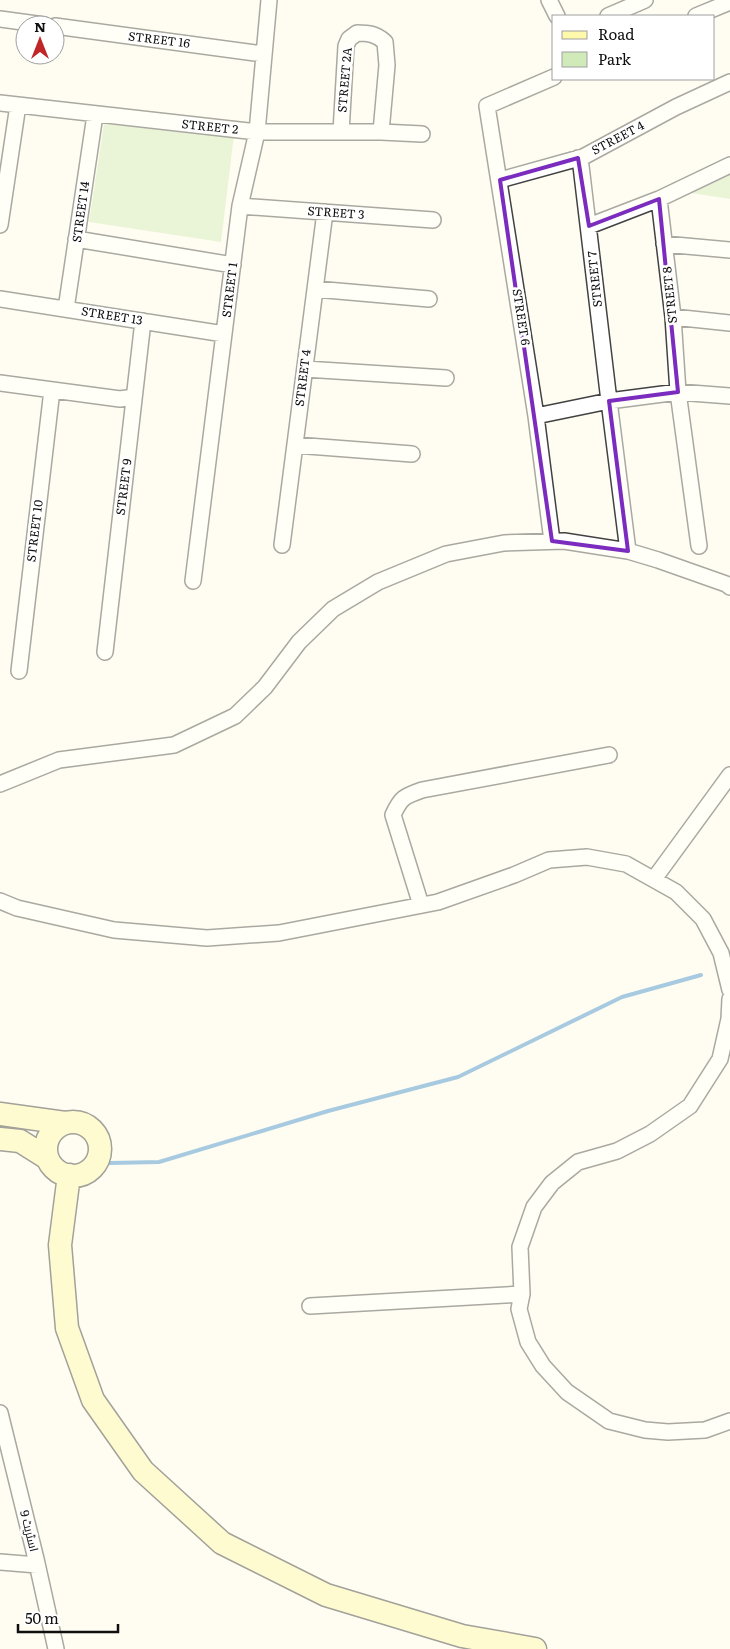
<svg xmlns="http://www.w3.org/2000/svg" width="730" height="1649" font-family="Literata,Cairo,serif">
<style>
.green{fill:#d1eaba}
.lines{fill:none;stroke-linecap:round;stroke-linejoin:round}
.stream{stroke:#3d8dcd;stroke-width:4}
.street-casing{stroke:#424242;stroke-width:18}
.secondary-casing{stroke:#313131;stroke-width:25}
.street{stroke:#fff;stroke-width:15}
.secondary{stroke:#fff9ac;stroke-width:22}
.marked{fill:none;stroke:#7b2cbf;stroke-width:4;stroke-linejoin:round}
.labels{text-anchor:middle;stroke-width:5;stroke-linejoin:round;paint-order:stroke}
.street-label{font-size:12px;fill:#0f0f0f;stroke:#fff}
</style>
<rect width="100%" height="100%" fill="#fffdf1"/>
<path class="green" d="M 104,124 L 234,135 L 221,242 L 89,222 Z
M 730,172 L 730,199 L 685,192 Z"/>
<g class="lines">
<path class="stream" d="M 110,1163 L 159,1162 L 328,1111 L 458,1077 L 622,997 L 701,975"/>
<g class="street-casing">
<path id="street" d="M 549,0 L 557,16
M 608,16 L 645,0
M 696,16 L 730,2
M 0,19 L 44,25
M 55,26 L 263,54
M 0,103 L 257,132 L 381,132 L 422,134
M 341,132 L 346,46 L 349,39 L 357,33 C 369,33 376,34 385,42 L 387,65 L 381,132
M 578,158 L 581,166 L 609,401 L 628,551
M 500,180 L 583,157 L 676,107 L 730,82
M 659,199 L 673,317 L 678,392 L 699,546
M 240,206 L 433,220
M 0,225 L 18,105
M 589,226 L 659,199 L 730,165
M 76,239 L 233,265
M 664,244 L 730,250
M 315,289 L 429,299
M 0,299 L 224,334
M 66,309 L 95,115
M 673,317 L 730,323
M 305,369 L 446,378
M 0,383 L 120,399 L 134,397
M 536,416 L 609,401 L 678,392 L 730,396
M 295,445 L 412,454
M 552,541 L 536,416 L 487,106 L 554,77
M 282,545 L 325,212
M 193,581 L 240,206 L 257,132 L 269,0
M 105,652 L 143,321
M 19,671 L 52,390
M 0,784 L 59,760 L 174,745 L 235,716 L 265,687 L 299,642 L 333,609 L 378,582 L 446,554 L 504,543 L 564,541 L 628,551 L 658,560 L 726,584 L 730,587
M 654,879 L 730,775
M 0,901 L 17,908 L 114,930 L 207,938 L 279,933 L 438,902 L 514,875 L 549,860 L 587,857 L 626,864 L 676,892 L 703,919 L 721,953 L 730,990
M 421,905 L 393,815 C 401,797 405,796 422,790 L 609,755
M 730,999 L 729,1019 L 720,1059 L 690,1106 L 650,1134 L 617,1151 L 578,1162 L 552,1183 L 534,1207 L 520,1247 L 522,1294 L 519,1309 L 528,1342 L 543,1366 L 567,1392 L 609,1421 L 645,1430 L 668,1432 L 705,1430 L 730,1421
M 310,1306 L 522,1294
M 0,1413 L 36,1559 L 56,1649
M 0,1562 L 37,1565"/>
</g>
<g class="secondary-casing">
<path id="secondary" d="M 0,1114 L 65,1123
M46 1149a27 27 0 1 1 54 0a27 27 0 1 1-54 0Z
M 0,1139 L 20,1141 L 47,1158
M 69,1175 L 60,1245 L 67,1328 L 93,1400 L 143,1471 L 222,1543 L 326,1595 L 462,1636 L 535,1649"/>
</g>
<use href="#street" class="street"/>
<use href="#secondary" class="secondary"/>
</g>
<path d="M0 0H730V1649H0ZM 578,158 L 589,226 L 659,199 L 678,392 L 609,401 L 628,551 L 552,541 L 500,180 Z" fill="#fffdf1" fill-opacity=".55" fill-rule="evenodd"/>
<path class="marked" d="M 578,158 L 589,226 L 659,199 L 678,392 L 609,401 L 628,551 L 552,541 L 500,180 Z"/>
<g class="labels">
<g class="street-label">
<text transform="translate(159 40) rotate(7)" y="4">STREET 16</text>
<text transform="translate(345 80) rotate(-85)" y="4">STREET 2A</text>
<text transform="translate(210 127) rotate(6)" y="4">STREET 2</text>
<text transform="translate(618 138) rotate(-28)" y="4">STREET 4</text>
<text transform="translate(81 212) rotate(-82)" y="4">STREET 14</text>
<text transform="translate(336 213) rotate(4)" y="4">STREET 3</text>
<text transform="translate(595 279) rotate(-96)" y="4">STREET 7</text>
<text transform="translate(230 290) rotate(-83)" y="4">STREET 1</text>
<text transform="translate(670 295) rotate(-96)" y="4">STREET 8</text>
<text transform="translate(112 316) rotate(9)" y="4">STREET 13</text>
<text transform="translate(521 317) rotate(81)" y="4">STREET 6</text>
<text transform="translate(303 378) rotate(-83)" y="4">STREET 4</text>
<text transform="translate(124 487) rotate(-83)" y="4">STREET 9</text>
<text transform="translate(35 531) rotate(-83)" y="4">STREET 10</text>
<text transform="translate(29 1531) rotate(76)" y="4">اسٹریٹ 9</text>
</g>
</g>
<rect x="552" y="15" width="162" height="65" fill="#ffffff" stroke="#9f9f9f"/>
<rect x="562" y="31" width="25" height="8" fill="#fff9ac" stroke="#9f9f9f"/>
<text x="598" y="40" font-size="15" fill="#0f0f0f">Road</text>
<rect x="562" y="52" width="25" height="15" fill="#d1eaba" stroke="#9f9f9f"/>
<text x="598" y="65" font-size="15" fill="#0f0f0f">Park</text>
<g transform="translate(40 40)"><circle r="24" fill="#ffffff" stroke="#9f9f9f"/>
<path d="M0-4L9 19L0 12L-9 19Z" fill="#c02627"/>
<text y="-8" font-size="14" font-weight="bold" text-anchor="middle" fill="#0f0f0f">N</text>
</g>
<path d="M18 1624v8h100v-8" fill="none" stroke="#0f0f0f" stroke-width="2.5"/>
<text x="25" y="1624" font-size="15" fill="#0f0f0f" stroke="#ffffff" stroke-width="4" paint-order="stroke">50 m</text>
</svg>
